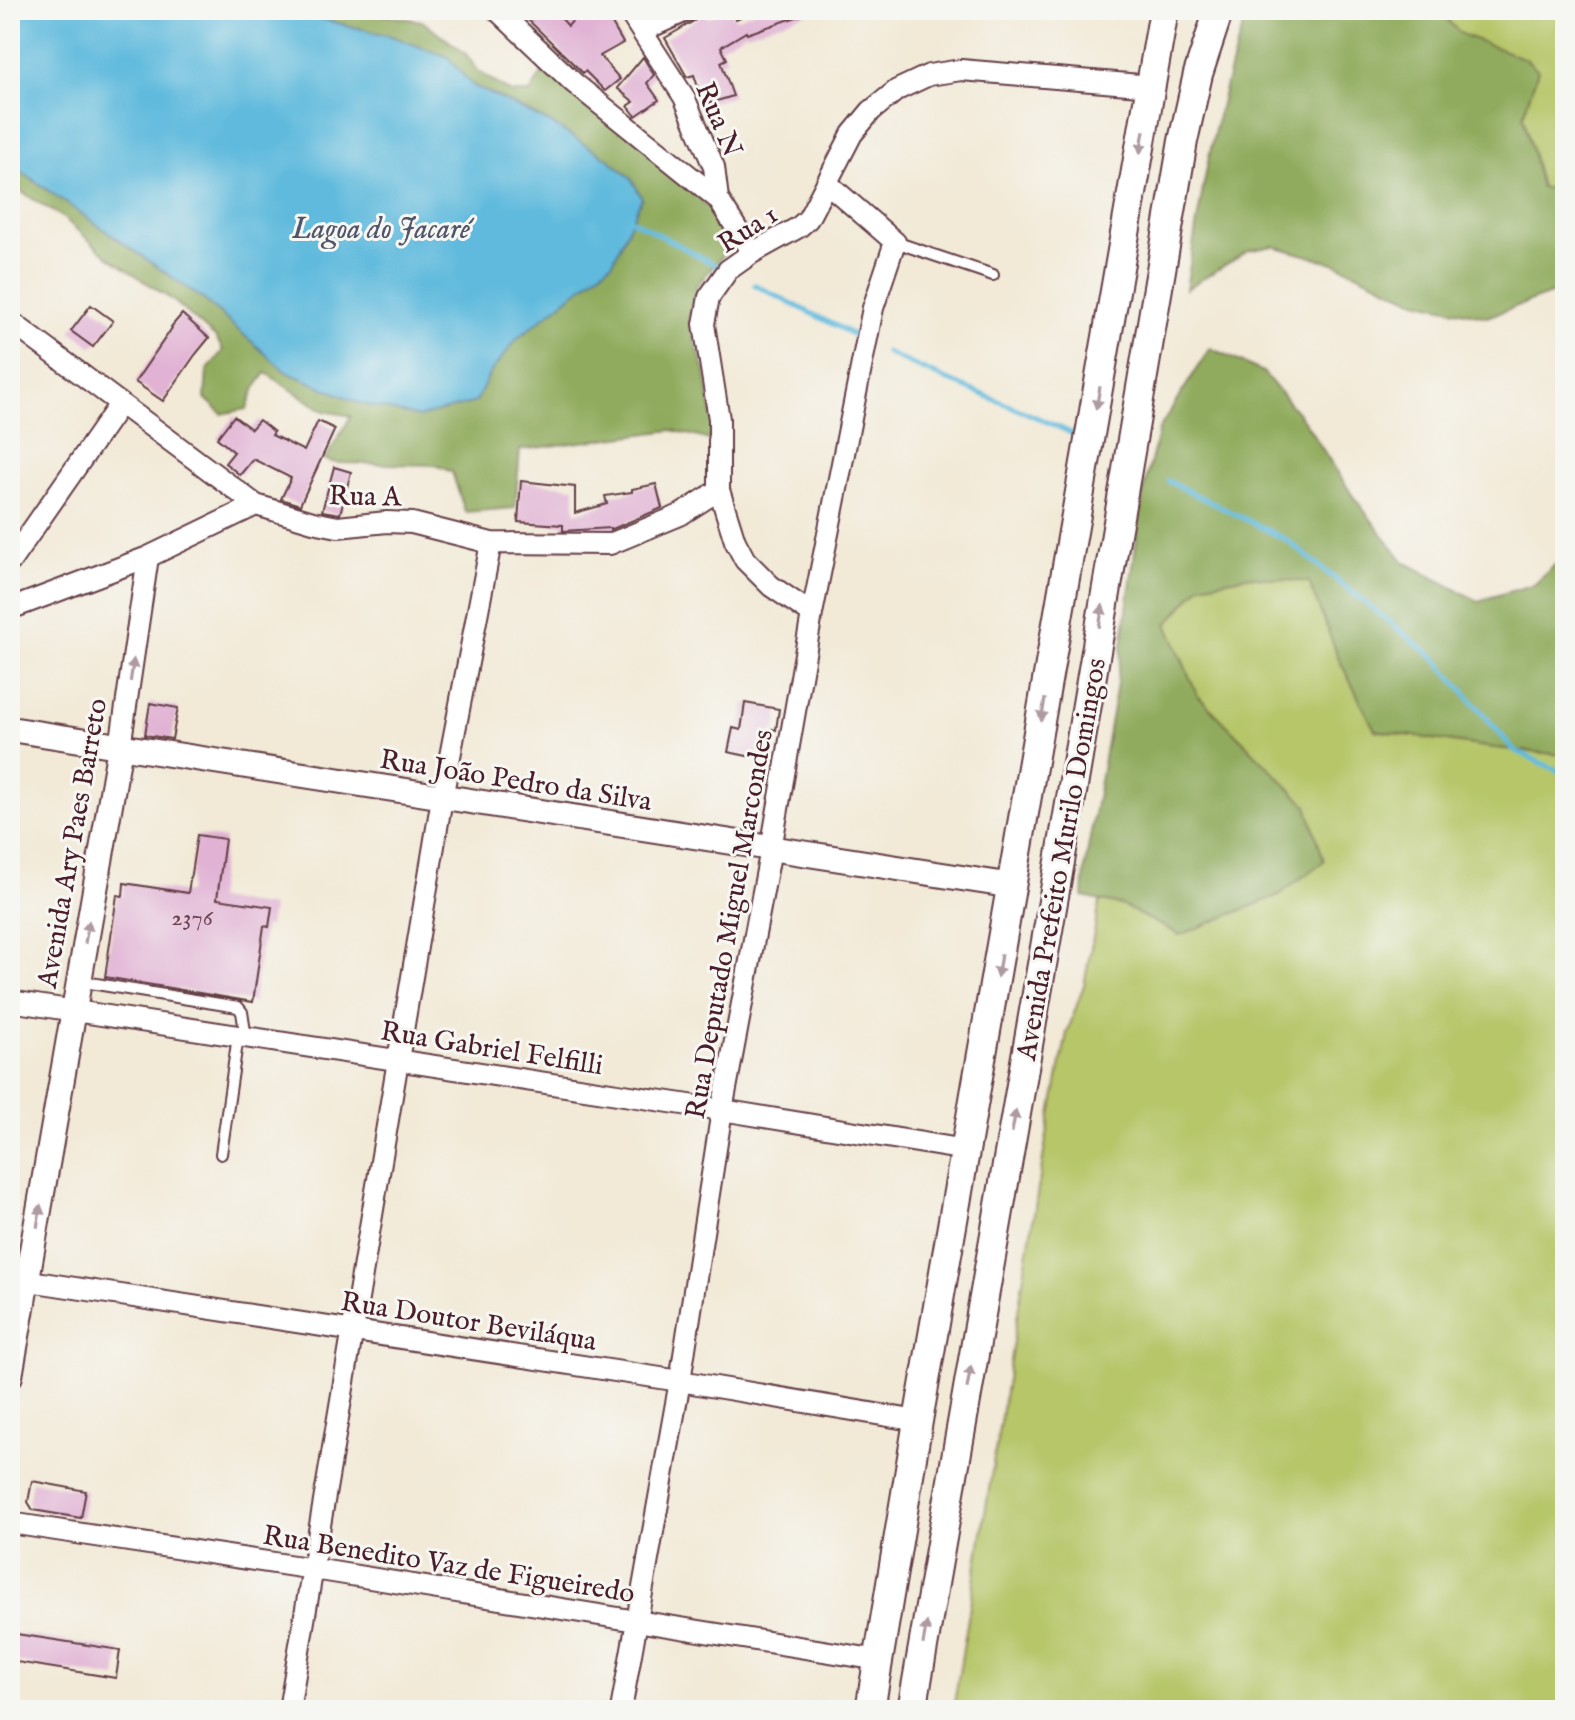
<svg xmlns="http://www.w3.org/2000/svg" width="1575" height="1720" font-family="'IM FELL English',serif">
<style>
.green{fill:#b6c669;stroke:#80724a;stroke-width:2}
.forest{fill:#90ab5d;stroke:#6d6544;stroke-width:2}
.water{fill:#5fbadd;stroke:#546c84;stroke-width:2}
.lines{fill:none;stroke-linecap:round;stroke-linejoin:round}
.stream{stroke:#5fbadd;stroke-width:5}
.building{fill:#e1b2d4}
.service-casing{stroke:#633d45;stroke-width:14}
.minor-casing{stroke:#633d45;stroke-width:24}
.tertiary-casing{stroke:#633d45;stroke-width:28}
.secondary-casing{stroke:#633d45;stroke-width:32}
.service{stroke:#fff;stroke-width:10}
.minor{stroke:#fff;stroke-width:20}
.tertiary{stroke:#fff;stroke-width:24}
.secondary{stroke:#fff;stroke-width:28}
.oneway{fill:#ae9aa0}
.labels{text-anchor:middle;stroke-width:6;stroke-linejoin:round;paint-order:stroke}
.number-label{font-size:24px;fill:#704455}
.street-label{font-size:28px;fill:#4a1f2b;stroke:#f6f6f2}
.water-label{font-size:30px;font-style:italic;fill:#515569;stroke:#f6f6f2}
</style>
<rect width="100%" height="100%" fill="#f6f6f2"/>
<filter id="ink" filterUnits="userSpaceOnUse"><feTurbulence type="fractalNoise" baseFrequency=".0125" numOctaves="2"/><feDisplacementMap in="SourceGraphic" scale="16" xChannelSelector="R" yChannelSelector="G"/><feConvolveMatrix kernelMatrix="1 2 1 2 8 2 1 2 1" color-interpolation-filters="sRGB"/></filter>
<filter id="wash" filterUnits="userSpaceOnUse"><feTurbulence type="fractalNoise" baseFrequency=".006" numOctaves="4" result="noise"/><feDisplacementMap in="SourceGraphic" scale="32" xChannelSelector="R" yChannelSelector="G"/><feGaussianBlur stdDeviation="1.8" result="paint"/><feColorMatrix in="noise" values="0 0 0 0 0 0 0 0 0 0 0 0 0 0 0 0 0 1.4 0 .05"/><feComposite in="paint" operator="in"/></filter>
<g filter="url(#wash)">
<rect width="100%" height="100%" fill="#f2e9d6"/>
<path class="green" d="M 1437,10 L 1565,10 L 1565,188 L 1541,188 L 1523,116 L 1538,70 L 1526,59 L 1461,34 Z
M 1247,576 L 1309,582 L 1339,659 L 1375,730 L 1486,747 L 1565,755 L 1565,1710 L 953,1710 L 1046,1140 L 1067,1033 L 1084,985 L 1100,901 L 1121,905 L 1180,935 L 1307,806 L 1197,695 L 1167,624 L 1201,585 Z"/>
<path class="forest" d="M 10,10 L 355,10 L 422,21 L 465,53 L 479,72 L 512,93 L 530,93 L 542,73 L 560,80 L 689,181 L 705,205 L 728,218 L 737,240 L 696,286 L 688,321 L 705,371 L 713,423 L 710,440 L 672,430 L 520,450 L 515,508 L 465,512 L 452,472 L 436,465 L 336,463 L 325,460 L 351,416 L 324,411 L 266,373 L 255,388 L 247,409 L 222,414 L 205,398 L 207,371 L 223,350 L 216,338 L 175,302 L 109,257 L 62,217 L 10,185 Z
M 1249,10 L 1437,10 L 1461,34 L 1526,59 L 1538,70 L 1523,116 L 1541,188 L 1565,188 L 1565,291 L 1562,290 L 1487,317 L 1416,301 L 1337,264 L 1273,246 L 1248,251 L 1186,289 C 1201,195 1216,101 1249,10 Z
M 1210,348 L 1263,372 L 1305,422 L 1353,496 L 1404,562 L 1478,601 L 1535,584 L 1565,555 L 1565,755 L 1486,747 L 1375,730 L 1339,659 L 1309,582 L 1247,576 L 1201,585 L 1167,624 L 1197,695 L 1307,806 L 1324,861 L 1279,895 L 1180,935 L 1121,905 L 1083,897 L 1085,866 L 1116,690 L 1143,493 L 1159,429 Z"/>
<path class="water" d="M 10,10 L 304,10 L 309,16 L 391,36 L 448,57 L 472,85 L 550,123 L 607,158 L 631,178 L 642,198 L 613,262 L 518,338 L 490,373 L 476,402 L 419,417 L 359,403 L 286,372 L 203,299 L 22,172 L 10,156 Z"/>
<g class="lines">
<path class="stream" d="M 630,219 L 723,269
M 755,285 L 858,337
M 886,352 C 949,384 1016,405 1079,437
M 1168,481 L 1285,539 L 1436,659 L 1514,750 L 1565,774"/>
</g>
<g id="blocks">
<path class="building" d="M 518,10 L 554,10 L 568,26 L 582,10 L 604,10 L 623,43 L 600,56 L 620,79 L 605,91 L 585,71 L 583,73 Z
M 722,10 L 730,10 L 736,19 L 757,10 L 808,10 L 808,13 L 747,34 L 746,32 L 721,47 L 727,59 L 721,62 L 733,96 L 704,105 L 694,75 L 687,77 L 665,38 L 694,21 L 704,13 L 708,18 Z
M 643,57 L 654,75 L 647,83 L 659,100 L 636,116 L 628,106 L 634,102 L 617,88 Z
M 91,305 L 113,321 L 93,347 L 71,331 Z
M 182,314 L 209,338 L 195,355 L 163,401 L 135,382 L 172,328 L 171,327 Z
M 234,416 L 251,429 L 259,420 L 274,432 L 272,435 L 304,451 L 318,421 L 335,429 L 300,505 L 281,499 L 291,478 L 253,459 L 240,475 L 225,463 L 234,452 L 217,438 Z
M 334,467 L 351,472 L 340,514 L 322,511 Z
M 521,481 L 575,487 L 575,513 L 607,504 L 605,496 L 632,492 L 632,489 L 656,484 L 662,508 L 610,530 L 610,528 L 563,531 L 563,525 L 518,522 Z
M 150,703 L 178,708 L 172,739 L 145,735 Z
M 745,703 L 779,709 L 776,730 L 772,729 L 767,751 L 764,750 L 763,754 L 754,752 L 752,757 L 728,752 L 733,728 L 741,730 Z
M 197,835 L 225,839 L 217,899 L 272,907 L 269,927 L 264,926 L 253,1002 L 105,977 L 117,895 L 123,896 L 124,883 L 188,893 Z
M 32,1481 L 86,1491 L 81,1518 L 33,1510 L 28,1502 Z
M 10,1633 L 120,1650 L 116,1678 L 10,1661 Z"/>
</g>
</g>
<g filter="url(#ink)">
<use href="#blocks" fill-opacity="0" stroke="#633d45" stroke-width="2"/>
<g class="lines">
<g class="service-casing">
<path id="service" d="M 895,242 L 993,275
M 78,981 L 238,1007 L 242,1012 L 246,1038
M 221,1154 L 238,1036"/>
</g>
<g class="minor-casing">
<path id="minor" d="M 497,10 L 574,83 L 718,199
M 628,10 L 684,97 L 714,167 L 718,199 L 752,253
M 642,31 L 688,10
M 10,321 L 256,505 L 313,522 L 338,527 L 387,522 L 412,523 L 491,543 L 610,544 L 680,515 L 719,490
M 10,562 L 120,404
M 10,609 L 148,557 L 256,505
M 812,614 L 771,586 L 745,560 L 735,541 L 719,490 L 719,419 L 704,324 L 709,297 L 728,270 L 752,253 L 799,227 L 808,219 L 852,134 L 871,111 L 897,90 L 929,75 L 961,70 L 1152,86
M 120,747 L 148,557
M 10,1001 L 722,1110 L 966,1150
M 10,1278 L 680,1381 L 918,1421
M 10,1523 L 314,1569 L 879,1660
M 289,1710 L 442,798 L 491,543
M 621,1710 L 680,1381 L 722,1110 L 771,849 L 812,614 L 873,308 L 895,242 L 827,183"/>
</g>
<g class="tertiary-casing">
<path id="tertiary" d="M 10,729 L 1013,886
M 10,1376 L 120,747"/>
</g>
<g class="secondary-casing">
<path id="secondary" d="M 870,1710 L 918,1421 L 1164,10
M 912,1710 L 1070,804 L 1183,141 L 1198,74 L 1219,10"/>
</g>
<use href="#service" class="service"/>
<use href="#minor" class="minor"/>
<use href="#tertiary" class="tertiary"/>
<use href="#secondary" class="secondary"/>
</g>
<defs><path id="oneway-solid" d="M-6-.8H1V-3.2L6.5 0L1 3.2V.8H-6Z" transform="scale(2)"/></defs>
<g class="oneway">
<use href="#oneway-solid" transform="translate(1142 142) rotate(100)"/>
<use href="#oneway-solid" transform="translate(1098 398) rotate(100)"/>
<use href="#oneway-solid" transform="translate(1101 616) rotate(-81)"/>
<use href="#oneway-solid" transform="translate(132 670) rotate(-82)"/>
<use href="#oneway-solid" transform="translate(1043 710) rotate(100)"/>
<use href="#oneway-solid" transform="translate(87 932) rotate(-80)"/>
<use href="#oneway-solid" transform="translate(999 966) rotate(100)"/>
<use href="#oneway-solid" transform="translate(1014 1121) rotate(-80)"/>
<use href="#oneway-solid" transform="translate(39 1216) rotate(-81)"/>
<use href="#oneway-solid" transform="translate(969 1377) rotate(-80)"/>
<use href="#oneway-solid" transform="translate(925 1633) rotate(-80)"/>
</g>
</g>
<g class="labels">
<g class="number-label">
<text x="192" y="925">2376</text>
</g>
<g class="street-label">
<text transform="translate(720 119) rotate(67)" y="10">Rua N</text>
<text transform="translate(747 228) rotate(-33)" y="10">Rua 1</text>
<text transform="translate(365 495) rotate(1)" y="10">Rua A</text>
<text transform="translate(516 779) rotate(9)" y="10">Rua João Pedro da Silva</text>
<text transform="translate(71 843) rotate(-80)" y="10">Avenida Ary Paes Barreto</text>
<text transform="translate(1060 859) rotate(-80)" y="10">Avenida Prefeito Murilo Domingos</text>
<text transform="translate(728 924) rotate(-80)" y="10">Rua Deputado Miguel Marcondes</text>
<text transform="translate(492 1047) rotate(9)" y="10">Rua Gabriel Felfilli</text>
<text transform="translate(469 1320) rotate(9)" y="10">Rua Doutor Beviláqua</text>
<text transform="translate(449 1563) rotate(9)" y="10">Rua Benedito Vaz de Figueiredo</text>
</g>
<g class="water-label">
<text x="381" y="238">Lagoa do Jacaré</text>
</g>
</g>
<rect width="1575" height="1720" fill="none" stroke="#f6f6f2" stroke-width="40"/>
</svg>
